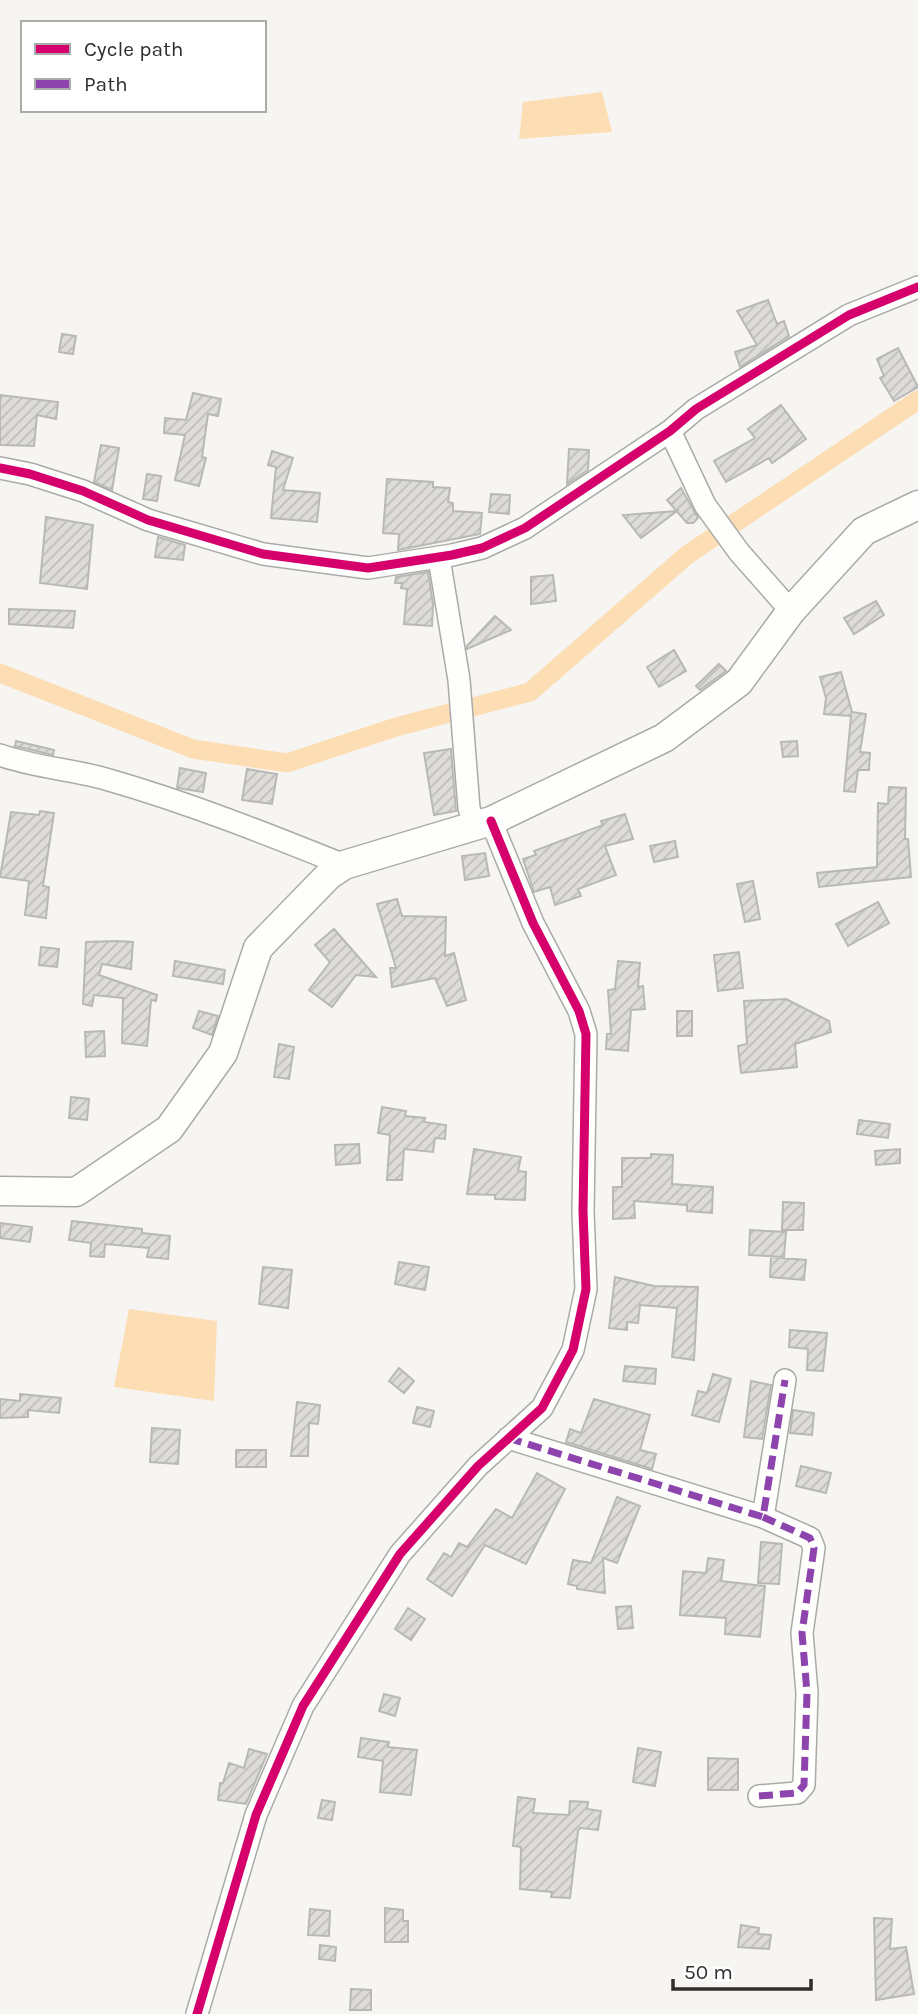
<svg xmlns="http://www.w3.org/2000/svg" width="918" height="2014" font-family="Karla,sans-serif">
<style>
.water{fill:#fcddb4}
.lines{fill:none;stroke-linecap:round;stroke-linejoin:round}
.canal{stroke:#fcddb4;stroke-width:19}
.building{fill:url(#building-hatch);stroke:#b9b8b6;stroke-width:2}
.minor-casing{stroke:#abaaa8;stroke-width:24}
.secondary-casing{stroke:#abaaa8;stroke-width:31}
.minor{stroke:#fefefd;stroke-width:21}
.secondary{stroke:#fefefd;stroke-width:28}
.quiet{stroke:#8e44ad;stroke-width:7;stroke-dasharray:14 7;stroke-linecap:butt}
.cycleway-casing{stroke:#fff;stroke-width:13}
.cycleway{stroke:#d6006c;stroke-width:9}
</style>
<defs>
<pattern id="building-hatch" width="6" height="6" patternUnits="userSpaceOnUse" patternTransform="scale(1.75)"><rect width="6" height="6" fill="#dddcd9"/><path d="M-1 1l2-2M0 6l6-6M5 7l2-2" fill="none" stroke="#bebdbb"/></pattern>
</defs>
<rect width="100%" height="100%" fill="#f7f5f2"/>
<path class="water" d="M 602,92 L 612,132 L 519,139 L 523,102 Z
M 129,1309 L 217,1321 L 214,1401 L 114,1387 Z"/>
<g class="lines">
<path class="canal" d="M 0,673 L 193,749 L 287,763 L 396,727 L 530,692 L 687,555 L 918,400"/>
</g>
<path class="building" d="M 768,300 L 777,324 L 784,321 L 789,336 L 740,367 L 735,352 L 757,345 L 737,311 Z
M 62,334 L 76,336 L 73,354 L 59,352 Z
M 898,348 L 918,387 L 894,401 L 880,378 L 884,376 L 877,359 Z
M 193,393 L 221,399 L 218,416 L 208,414 L 202,457 L 206,458 L 199,486 L 175,480 L 185,435 L 164,433 L 165,418 L 186,420 Z
M 0,395 L 58,402 L 56,419 L 37,415 L 34,446 L 0,445 Z
M 781,405 L 806,439 L 772,463 L 769,458 L 726,482 L 714,461 L 755,438 L 748,429 Z
M 101,445 L 119,448 L 112,490 L 94,482 Z
M 569,449 L 589,450 L 588,470 L 567,484 Z
M 272,451 L 293,458 L 283,490 L 320,493 L 317,522 L 271,518 L 276,467 L 268,465 Z
M 147,474 L 161,476 L 157,501 L 143,499 Z
M 387,479 L 433,482 L 433,487 L 450,488 L 448,502 L 453,503 L 453,511 L 482,513 L 480,534 L 398,550 L 399,534 L 383,533 Z
M 681,488 L 698,518 L 693,523 L 687,523 L 667,500 Z
M 491,494 L 510,495 L 509,514 L 489,512 Z
M 677,511 L 641,538 L 623,515 Z
M 46,517 L 93,525 L 87,589 L 40,583 Z
M 158,537 L 185,545 L 183,560 L 155,557 Z
M 428,572 L 433,604 L 432,626 L 404,624 L 407,589 L 401,588 L 402,583 L 395,583 L 396,577 Z
M 553,575 L 556,601 L 531,604 L 531,577 Z
M 876,601 L 884,615 L 854,634 L 844,618 Z
M 9,609 L 75,611 L 73,628 L 9,624 Z
M 495,616 L 511,630 L 467,649 L 467,646 Z
M 674,650 L 686,671 L 659,687 L 647,667 Z
M 719,664 L 726,671 L 700,690 L 696,686 Z
M 841,672 L 852,712 L 866,714 L 860,752 L 870,753 L 869,770 L 858,770 L 855,792 L 844,791 L 851,716 L 824,714 L 826,698 L 820,677 Z
M 16,741 L 54,750 L 53,755 L 15,746 Z
M 797,741 L 798,756 L 783,757 L 781,742 Z
M 451,749 L 456,811 L 434,815 L 424,753 Z
M 180,768 L 206,773 L 203,792 L 177,788 Z
M 247,769 L 277,774 L 272,804 L 242,800 Z
M 889,787 L 906,788 L 905,839 L 908,839 L 911,877 L 819,887 L 817,873 L 877,867 L 878,803 L 888,804 Z
M 40,811 L 54,813 L 43,886 L 49,887 L 46,918 L 25,915 L 29,881 L 0,877 L 11,812 L 39,815 Z
M 625,814 L 633,839 L 605,846 L 616,875 L 578,889 L 581,896 L 555,905 L 550,887 L 534,892 L 523,859 L 536,855 L 534,851 L 603,825 L 601,821 Z
M 675,841 L 678,857 L 654,862 L 650,846 Z
M 485,853 L 489,876 L 465,880 L 462,856 Z
M 753,881 L 760,919 L 745,922 L 737,884 Z
M 397,899 L 402,916 L 446,917 L 445,956 L 454,953 L 466,1000 L 447,1006 L 435,978 L 392,987 L 390,968 L 396,968 L 377,904 Z
M 878,902 L 889,923 L 848,946 L 836,924 Z
M 334,929 L 376,977 L 356,975 L 332,1007 L 309,990 L 330,962 L 315,945 Z
M 117,941 L 133,942 L 131,969 L 102,964 L 99,975 L 157,995 L 156,1001 L 151,1000 L 147,1046 L 122,1043 L 123,998 L 94,995 L 92,1006 L 83,1004 L 86,942 Z
M 41,947 L 59,949 L 57,967 L 39,965 Z
M 739,952 L 743,988 L 718,991 L 714,955 Z
M 175,961 L 225,970 L 223,984 L 173,976 Z
M 618,961 L 640,963 L 638,987 L 643,986 L 645,1009 L 631,1010 L 628,1051 L 606,1049 L 607,1034 L 611,1034 L 608,990 L 615,989 Z
M 786,999 L 829,1021 L 831,1032 L 795,1044 L 797,1067 L 741,1073 L 738,1046 L 747,1044 L 744,1001 Z
M 199,1011 L 218,1016 L 212,1035 L 193,1028 Z
M 677,1011 L 692,1011 L 692,1036 L 677,1036 Z
M 104,1031 L 105,1056 L 86,1057 L 85,1032 Z
M 279,1044 L 294,1047 L 289,1079 L 274,1077 Z
M 71,1097 L 89,1099 L 87,1120 L 69,1118 Z
M 382,1107 L 406,1111 L 405,1116 L 425,1118 L 424,1122 L 446,1125 L 445,1139 L 435,1138 L 433,1152 L 404,1149 L 402,1180 L 387,1180 L 390,1135 L 378,1133 Z
M 859,1120 L 890,1124 L 888,1138 L 857,1134 Z
M 359,1144 L 360,1163 L 336,1165 L 335,1145 Z
M 474,1149 L 521,1157 L 518,1171 L 526,1172 L 525,1200 L 495,1199 L 495,1195 L 467,1194 Z
M 900,1149 L 900,1163 L 876,1165 L 875,1151 Z
M 651,1154 L 673,1155 L 672,1184 L 713,1187 L 712,1213 L 687,1211 L 687,1205 L 634,1201 L 635,1218 L 613,1219 L 613,1187 L 622,1187 L 622,1158 L 651,1158 Z
M 783,1202 L 804,1203 L 803,1230 L 782,1230 Z
M 72,1221 L 142,1229 L 142,1233 L 170,1236 L 168,1259 L 147,1257 L 149,1248 L 105,1244 L 104,1257 L 90,1256 L 91,1243 L 69,1240 Z
M 0,1223 L 32,1227 L 30,1242 L 0,1238 Z
M 750,1230 L 786,1232 L 784,1257 L 749,1255 Z
M 771,1257 L 806,1260 L 804,1280 L 770,1277 Z
M 399,1262 L 429,1267 L 425,1290 L 395,1284 Z
M 263,1267 L 292,1270 L 288,1308 L 259,1304 Z
M 615,1277 L 654,1286 L 698,1287 L 694,1360 L 672,1357 L 677,1308 L 640,1305 L 638,1323 L 627,1322 L 627,1330 L 609,1328 Z
M 790,1330 L 827,1333 L 823,1371 L 807,1370 L 808,1349 L 789,1347 Z
M 625,1366 L 656,1369 L 655,1384 L 623,1381 Z
M 399,1368 L 414,1381 L 404,1393 L 389,1381 Z
M 713,1374 L 731,1379 L 719,1422 L 692,1415 L 698,1391 L 707,1393 Z
M 751,1381 L 771,1385 L 762,1439 L 744,1437 Z
M 20,1394 L 61,1398 L 59,1413 L 28,1410 L 28,1417 L 0,1418 L 0,1399 L 20,1401 Z
M 594,1399 L 650,1415 L 640,1450 L 656,1454 L 652,1469 L 566,1442 L 570,1429 L 581,1433 Z
M 297,1402 L 320,1405 L 318,1424 L 309,1423 L 308,1456 L 291,1456 Z
M 417,1407 L 434,1411 L 430,1427 L 413,1423 Z
M 793,1410 L 814,1413 L 812,1435 L 790,1433 Z
M 152,1428 L 180,1430 L 178,1464 L 150,1462 Z
M 236,1450 L 266,1450 L 266,1467 L 236,1467 Z
M 801,1466 L 831,1473 L 826,1493 L 796,1486 Z
M 537,1473 L 565,1489 L 526,1564 L 485,1545 L 452,1596 L 427,1579 L 444,1553 L 451,1557 L 459,1543 L 467,1547 L 496,1509 L 512,1518 Z
M 617,1497 L 640,1506 L 617,1563 L 603,1558 L 605,1593 L 577,1589 L 577,1586 L 568,1584 L 573,1560 L 591,1563 Z
M 761,1542 L 782,1544 L 779,1584 L 758,1583 Z
M 708,1558 L 724,1560 L 721,1581 L 765,1586 L 760,1637 L 725,1634 L 726,1618 L 680,1615 L 683,1571 L 706,1573 Z
M 631,1606 L 633,1628 L 618,1629 L 616,1607 Z
M 408,1608 L 425,1619 L 411,1640 L 395,1629 Z
M 384,1694 L 400,1698 L 395,1716 L 379,1711 Z
M 361,1738 L 389,1742 L 388,1747 L 417,1750 L 411,1795 L 380,1792 L 383,1761 L 358,1757 Z
M 638,1748 L 661,1752 L 655,1786 L 633,1782 Z
M 249,1749 L 267,1754 L 246,1804 L 218,1800 L 220,1783 L 223,1783 L 229,1763 L 244,1768 Z
M 708,1758 L 738,1759 L 738,1790 L 708,1790 Z
M 518,1797 L 535,1799 L 533,1813 L 569,1815 L 570,1801 L 588,1802 L 587,1809 L 601,1811 L 598,1830 L 580,1828 L 578,1831 L 570,1898 L 551,1897 L 552,1892 L 520,1889 L 521,1847 L 513,1846 Z
M 322,1800 L 335,1802 L 332,1820 L 318,1818 Z
M 385,1908 L 403,1910 L 403,1921 L 408,1921 L 408,1942 L 385,1942 Z
M 310,1909 L 330,1911 L 329,1936 L 308,1935 Z
M 874,1918 L 892,1919 L 890,1949 L 906,1947 L 914,1994 L 876,2000 Z
M 741,1925 L 759,1928 L 758,1934 L 771,1935 L 769,1949 L 738,1947 Z
M 320,1945 L 336,1947 L 335,1961 L 319,1959 Z
M 351,1989 L 371,1990 L 371,2010 L 350,2010 Z"/>
<g class="lines">
<g class="minor-casing">
<path id="minor" d="M 670,431 L 705,505 L 739,552 L 791,611
M 0,468 L 30,474 L 83,491 L 148,520 L 263,554 L 368,568 L 452,555 L 482,548 L 525,528 L 670,431 L 696,409 L 849,315 L 918,287
M 439,558 L 459,680 L 469,808 L 475,826
M 0,755 C 36,768 73,769 109,780 C 189,803 267,834 344,865
M 508,1438 L 763,1517 L 785,1380
M 759,1796 L 797,1793 L 804,1785 L 807,1693 L 802,1633 L 814,1548 L 810,1538 L 763,1517
M 197,2014 L 256,1815 L 303,1706 L 400,1554 L 478,1466 L 542,1408 L 573,1350 L 586,1289 L 583,1211 L 586,1034 L 579,1011 L 533,923 L 491,821"/>
</g>
<g class="secondary-casing">
<path id="secondary" d="M 0,1191 L 76,1192 L 169,1129 L 223,1053 L 258,948 L 329,875 L 344,865 L 491,821 L 664,738 L 739,682 L 791,611 L 864,531 L 918,505"/>
</g>
<use href="#minor" class="minor"/>
<use href="#secondary" class="secondary"/>
<path class="quiet" d="M 508,1438 L 763,1517 L 785,1380
M 759,1796 L 797,1793 L 804,1785 L 807,1693 L 802,1633 L 814,1548 L 810,1538 L 763,1517"/>
<g class="cycleway-casing">
<path id="cycleway" d="M 0,468 L 30,474 L 83,491 L 148,520 L 263,554 L 368,568 L 452,555 L 482,548 L 525,528 L 670,431 L 696,409 L 849,315 L 918,287
M 197,2014 L 256,1815 L 303,1706 L 400,1554 L 478,1466 L 542,1408 L 573,1350 L 586,1289 L 583,1211 L 586,1034 L 579,1011 L 533,923 L 491,821"/>
</g>
<use href="#cycleway" class="cycleway"/>
</g>
<rect x="21" y="21" width="245" height="91" fill="#ffffff" stroke="#acabab" stroke-width="2"/>
<rect x="35" y="44" width="35" height="10" fill="#d6006c" stroke="#acabab" stroke-width="2"/>
<text x="84" y="56" font-size="21" fill="#2f2e2d">Cycle path</text>
<rect x="35" y="79" width="35" height="10" fill="#8e44ad" stroke="#acabab" stroke-width="2"/>
<text x="84" y="91" font-size="21" fill="#2f2e2d">Path</text>
<path d="M673 1979v10h138v-10" fill="none" stroke="#2f2e2d" stroke-width="3.5"/>
<text x="684" y="1979" font-size="21" fill="#2f2e2d" stroke="#ffffff" stroke-width="5" paint-order="stroke">50 m</text>
</svg>
